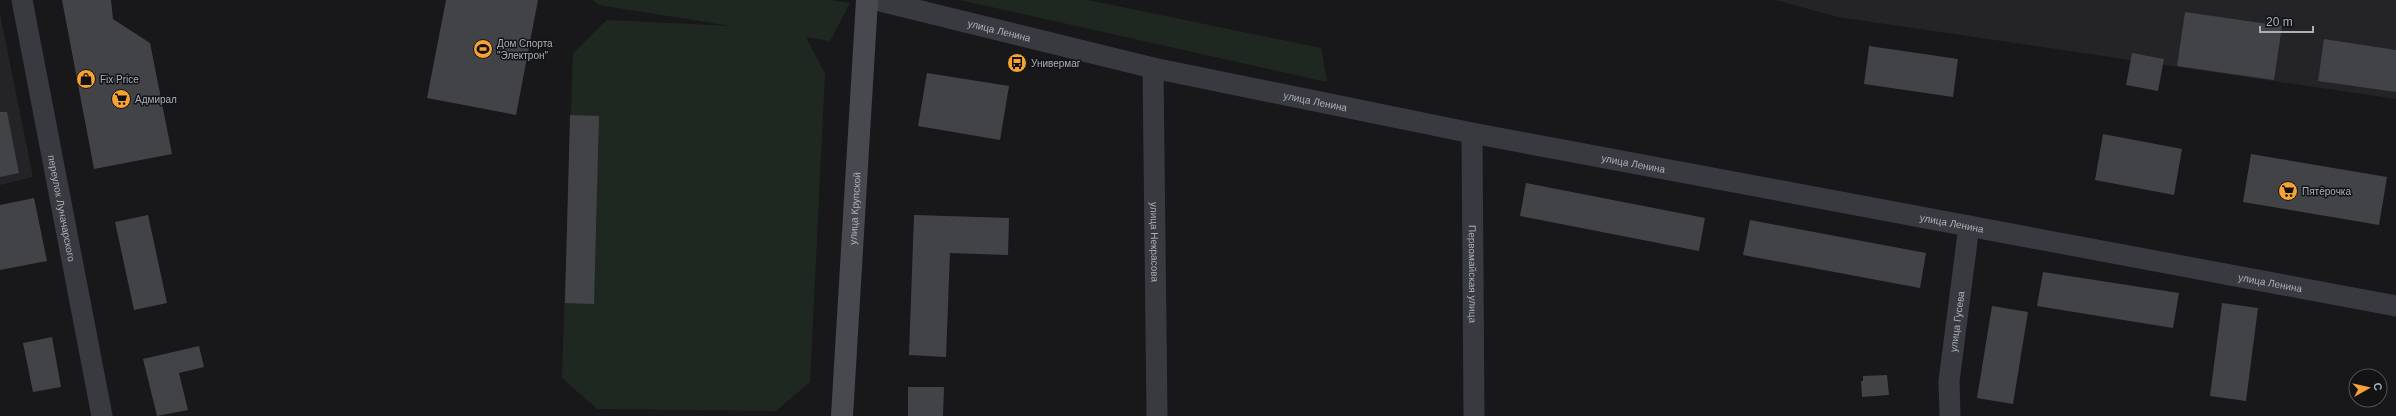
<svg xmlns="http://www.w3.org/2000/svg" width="2396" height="416" font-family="Helvetica,sans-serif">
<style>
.built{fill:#242427}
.green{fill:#1f2820}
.building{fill:#424347}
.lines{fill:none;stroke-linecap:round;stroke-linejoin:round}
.street{stroke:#393a3f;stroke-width:21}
.secondary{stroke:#47494f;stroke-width:22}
.labels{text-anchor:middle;stroke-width:3;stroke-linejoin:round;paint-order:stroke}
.street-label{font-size:10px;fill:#aab0ba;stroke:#131315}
.poi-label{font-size:10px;fill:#aab0ba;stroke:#131315;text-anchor:start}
</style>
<rect width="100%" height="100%" fill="#18181a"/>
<path class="built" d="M 1775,0 L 2396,0 L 2396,99 L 1838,17 Z
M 0,14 L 33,177 L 0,185 Z"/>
<path class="green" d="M 593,0 L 831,0 L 850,3 L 830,41 L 806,37 L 825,74 L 810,382 L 776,411 L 597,409 L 562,378 L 573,53 L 607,20 L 731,26 L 599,5 Z
M 960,0 L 1088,0 L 1321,48 L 1327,82 Z"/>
<path class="building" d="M 62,0 L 111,0 L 113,19 L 150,43 L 172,154 L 94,169 Z
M 446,0 L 538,0 L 516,115 L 427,98 Z
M 2185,12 L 2282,26 L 2274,80 L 2177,66 Z
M 2324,39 L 2396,50 L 2396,92 L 2318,81 Z
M 1869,46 L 1958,59 L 1953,97 L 1864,84 Z
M 2132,53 L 2164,59 L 2158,91 L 2126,85 Z
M 927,73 L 1009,86 L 1000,140 L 918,126 Z
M 0,112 L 7,112 L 19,173 L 0,177 Z
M 570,115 L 599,116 L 594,304 L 565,303 Z
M 2103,134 L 2182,149 L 2174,195 L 2095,180 Z
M 2251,154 L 2387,177 L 2379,225 L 2243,202 Z
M 1526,183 L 1705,218 L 1699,251 L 1520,216 Z
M 34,198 L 47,261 L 0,270 L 0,205 Z
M 148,215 L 167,303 L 134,310 L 115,222 Z
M 914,215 L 1009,218 L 1008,255 L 950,253 L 946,357 L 909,355 Z
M 1750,220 L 1926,253 L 1920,288 L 1743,255 Z
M 2043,272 L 2179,293 L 2173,328 L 2037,306 Z
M 2222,303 L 2258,308 L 2246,401 L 2210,396 Z
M 1992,306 L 2028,312 L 2013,404 L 1977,398 Z
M 52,337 L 61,387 L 33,392 L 23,343 Z
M 199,346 L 204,367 L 179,373 L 188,410 L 157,416 L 143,359 Z
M 1887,375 L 1889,395 L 1862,397 L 1861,381 L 1863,381 L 1863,376 Z
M 908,387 L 944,387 L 943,416 L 908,416 Z"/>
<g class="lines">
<g class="street">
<path id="s1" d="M 22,0 L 102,416"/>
<path id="s2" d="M 876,0 L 1153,68 L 1472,133 L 2396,306"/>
<path id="s3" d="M 1153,68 L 1157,416"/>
<path id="s4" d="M 1472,133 L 1474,416"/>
<path id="s5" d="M 1950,416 L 1949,381 L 1969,226"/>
</g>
<path class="secondary" id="s6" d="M 842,416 L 867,0"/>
</g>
<defs>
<g id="stadium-disc" transform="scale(1)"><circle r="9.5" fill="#f6a334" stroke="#131315"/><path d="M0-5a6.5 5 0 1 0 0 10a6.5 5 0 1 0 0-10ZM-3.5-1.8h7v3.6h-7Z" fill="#111"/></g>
<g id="bus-disc" transform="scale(1)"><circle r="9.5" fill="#f6a334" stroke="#131315"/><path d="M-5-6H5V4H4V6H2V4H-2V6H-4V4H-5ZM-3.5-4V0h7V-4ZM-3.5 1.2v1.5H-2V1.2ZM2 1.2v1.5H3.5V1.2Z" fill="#111"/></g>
<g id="shop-disc" transform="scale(1)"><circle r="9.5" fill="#f6a334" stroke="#131315"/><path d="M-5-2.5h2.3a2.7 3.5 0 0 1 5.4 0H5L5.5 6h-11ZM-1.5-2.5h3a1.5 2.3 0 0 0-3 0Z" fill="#111"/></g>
<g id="supermarket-disc" transform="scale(1)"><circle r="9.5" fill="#f6a334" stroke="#131315"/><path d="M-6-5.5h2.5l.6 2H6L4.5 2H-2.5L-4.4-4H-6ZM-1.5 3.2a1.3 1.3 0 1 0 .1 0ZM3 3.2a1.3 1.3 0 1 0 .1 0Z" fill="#111"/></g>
</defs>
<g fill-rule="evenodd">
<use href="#stadium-disc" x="483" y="49"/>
<use href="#bus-disc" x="1017" y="63"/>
<use href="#shop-disc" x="86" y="79"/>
<use href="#supermarket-disc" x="121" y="99"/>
<use href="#supermarket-disc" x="2288" y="191"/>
</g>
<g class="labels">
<g class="street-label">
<text dy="4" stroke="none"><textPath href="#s2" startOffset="127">улица Ленина</textPath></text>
<text dy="4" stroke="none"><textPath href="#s2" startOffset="451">улица Ленина</textPath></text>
<text dy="4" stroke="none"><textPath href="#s2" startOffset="775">улица Ленина</textPath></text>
<text dy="4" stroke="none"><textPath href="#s1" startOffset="212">переулок Луначарского</textPath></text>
<text dy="4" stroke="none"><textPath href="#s6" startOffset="208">улица Крупской</textPath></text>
<text dy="4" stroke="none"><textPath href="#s2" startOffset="1099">улица Ленина</textPath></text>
<text dy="4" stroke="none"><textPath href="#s3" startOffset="174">улица Некрасова</textPath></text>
<text dy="4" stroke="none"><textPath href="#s4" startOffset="141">Первомайская улица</textPath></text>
<text dy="4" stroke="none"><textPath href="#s2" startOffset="1423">улица Ленина</textPath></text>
<text dy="4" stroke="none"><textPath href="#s5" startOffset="95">улица Гусева</textPath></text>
</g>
<g class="poi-label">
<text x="497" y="47">Дом Спорта<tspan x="497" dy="12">"Электрон"</tspan></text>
<text x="1031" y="67">Универмаг</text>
<text x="100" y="83">Fix Price</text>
<text x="135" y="103">Адмирал</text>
<text x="2302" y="195">Пятёрочка</text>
</g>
</g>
<g transform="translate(2368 388) rotate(82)"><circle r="19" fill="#131315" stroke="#4f5257"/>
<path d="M0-3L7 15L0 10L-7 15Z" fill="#f6a334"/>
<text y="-6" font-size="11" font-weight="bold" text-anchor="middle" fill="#aab0ba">С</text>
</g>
<path d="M2260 26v6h53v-6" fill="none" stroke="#aab0ba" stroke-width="2"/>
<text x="2266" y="26" font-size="12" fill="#aab0ba" stroke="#131315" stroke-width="3" paint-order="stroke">20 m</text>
</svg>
